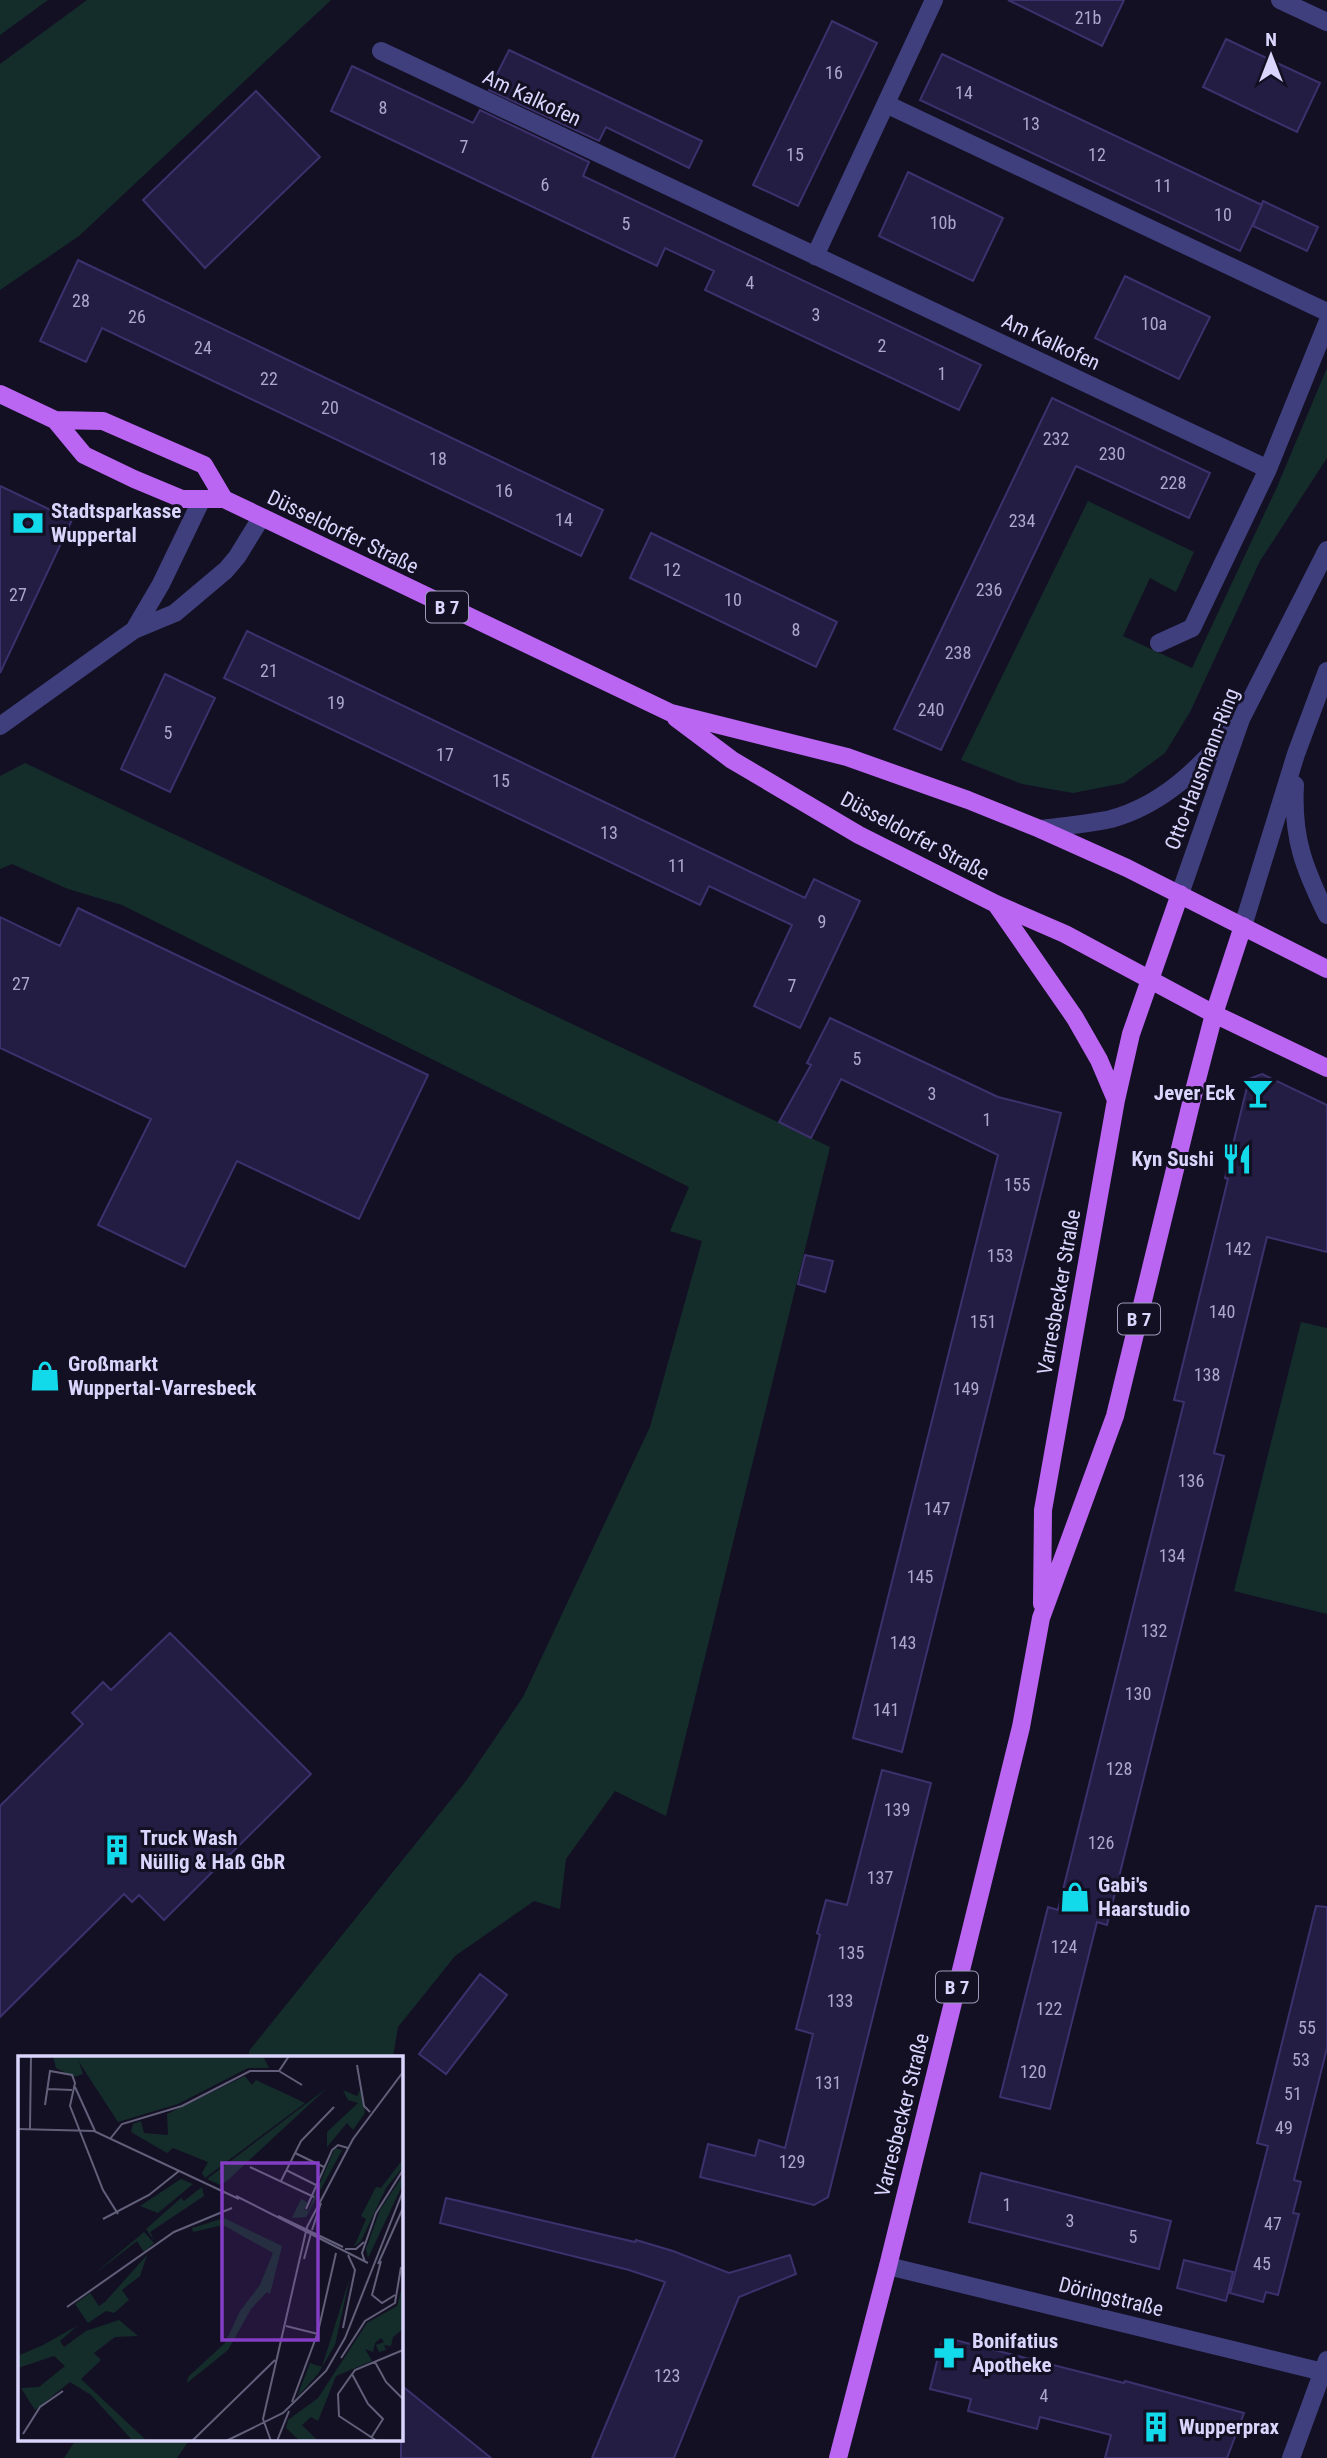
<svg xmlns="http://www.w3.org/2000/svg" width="1327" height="2458" font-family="'Roboto Condensed',sans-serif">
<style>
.green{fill:#142d2b}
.building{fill:#241d43;stroke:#3c316d;stroke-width:2}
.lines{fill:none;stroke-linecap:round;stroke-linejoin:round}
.minor{stroke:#403f7e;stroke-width:18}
.tertiary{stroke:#403f7e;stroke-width:18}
.primary{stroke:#bb65f3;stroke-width:18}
.labels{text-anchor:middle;stroke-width:6;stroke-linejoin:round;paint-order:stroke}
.number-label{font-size:18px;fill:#aca7ce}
.shield{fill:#131023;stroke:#9e9abb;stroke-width:2}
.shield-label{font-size:19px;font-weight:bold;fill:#d9d5fc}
.street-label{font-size:21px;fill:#d9d5fc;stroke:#131023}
.poi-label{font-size:21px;font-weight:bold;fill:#d9d5fc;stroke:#131023;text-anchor:start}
.inset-road{fill:none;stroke:#625f7a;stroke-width:2}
.view{fill:#843dc5;fill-opacity:0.15;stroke:#843dc5;stroke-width:3.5}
.inset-edge{fill:none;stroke:#d9d5fc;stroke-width:3.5}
</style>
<rect width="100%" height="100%" fill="#131023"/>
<path class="green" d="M 0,0 L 48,0 L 0,35 Z
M 87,0 L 331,0 L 79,236 L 0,290 L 0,64 Z
M 1327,368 L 1327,458 L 1260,561 L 1190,712 L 1165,753 L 1124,783 L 1073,793 L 1022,784 L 961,760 L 1088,501 L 1194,552 L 1176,592 L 1150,578 L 1123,636 L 1192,668 L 1277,487 Z
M 25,763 L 830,1147 L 666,1816 L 615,1791 L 566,1859 L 560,1909 L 534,1901 L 455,1956 L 398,2027 L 393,2057 L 249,2057 L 249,2051 L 466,1781 L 523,1697 L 650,1427 L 702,1241 L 670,1231 L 689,1187 L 122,905 L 68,889 L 12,864 L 0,869 L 0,776 Z
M 1301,1322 L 1327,1328 L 1327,1614 L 1234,1591 Z
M 76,2439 L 190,2439 L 177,2458 L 64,2458 Z"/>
<path class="building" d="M 1008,0 L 1124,0 L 1102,46 Z
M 832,21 L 877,43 L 798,206 L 753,185 Z
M 1226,39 L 1320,83 L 1297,132 L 1203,87 Z
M 509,50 L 702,141 L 689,168 L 606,127 L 599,141 L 489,90 Z
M 942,54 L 1262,205 L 1240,251 L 920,100 Z
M 352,66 L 473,123 L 480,110 L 589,162 L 583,176 L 981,365 L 959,410 L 705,290 L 714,271 L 665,248 L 657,266 L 331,111 Z
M 256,91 L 320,157 L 205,268 L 143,200 Z
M 908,172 L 1003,218 L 973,281 L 879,236 Z
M 1263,201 L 1318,227 L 1307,251 L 1253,226 Z
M 78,260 L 603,510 L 581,556 L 102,328 L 86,362 L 40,341 Z
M 1125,276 L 1210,317 L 1179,379 L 1095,338 Z
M 1052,398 L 1210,473 L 1189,518 L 1076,466 L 941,750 L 894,729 Z
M 0,486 L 72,520 L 0,673 Z
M 651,533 L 837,622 L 816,667 L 630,578 Z
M 247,631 L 805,898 L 814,879 L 860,901 L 800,1028 L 754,1006 L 792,925 L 709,886 L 700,905 L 224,678 Z
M 165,674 L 215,698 L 170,792 L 121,769 Z
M 78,908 L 428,1075 L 359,1219 L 237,1161 L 185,1267 L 98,1225 L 151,1119 L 0,1048 L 0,917 L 60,946 Z
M 830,1018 L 998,1097 L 1061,1113 L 902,1752 L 853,1738 L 998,1155 L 841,1079 L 811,1138 L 779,1122 L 811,1065 L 807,1063 Z
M 1262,1074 L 1327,1105 L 1327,1252 L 1267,1237 L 1214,1453 L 1224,1456 L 1107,1925 L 1097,1922 L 1050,2109 L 1000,2097 L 1048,1907 L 1058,1910 L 1184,1402 L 1174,1400 L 1228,1179 L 1225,1178 L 1236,1132 L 1249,1079 Z
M 805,1255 L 833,1261 L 825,1292 L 798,1284 Z
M 170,1633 L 311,1774 L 164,1920 L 139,1895 L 132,1902 L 124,1894 L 0,2017 L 0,1806 L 83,1724 L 72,1713 L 103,1682 L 111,1690 Z
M 882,1770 L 931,1783 L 828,2197 L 814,2205 L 700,2177 L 708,2144 L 755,2156 L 759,2140 L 785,2148 L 813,2034 L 796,2029 L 820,1935 L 817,1933 L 826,1900 L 847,1905 Z
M 1316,1906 L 1327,1907 L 1327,2048 L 1294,2180 L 1301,2182 L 1293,2213 L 1299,2214 L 1278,2295 L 1266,2292 L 1263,2302 L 1230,2293 L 1268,2146 L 1257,2143 Z
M 480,1974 L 507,1995 L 446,2074 L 419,2054 Z
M 981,2173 L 1171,2221 L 1159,2269 L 969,2222 Z
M 446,2198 L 635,2242 L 636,2240 L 673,2251 L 729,2273 L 790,2255 L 796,2274 L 739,2297 L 674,2458 L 592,2458 L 665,2282 L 629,2270 L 440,2223 Z
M 1184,2260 L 1233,2272 L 1226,2301 L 1177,2288 Z
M 943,2337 L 1124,2383 L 1125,2381 L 1244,2413 L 1227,2458 L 1105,2458 L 1111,2435 L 1040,2417 L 1037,2429 L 968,2411 L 971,2399 L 930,2389 Z
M 401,2385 L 491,2458 L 401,2458 Z"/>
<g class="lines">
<path class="minor" d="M 1280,0 L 1327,22
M 381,51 L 1268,469
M 886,104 L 1327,312
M 815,256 L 934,0
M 201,501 L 161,584 L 134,630 L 175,613 L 226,570 L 237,557 L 261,518
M 1159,643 L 1192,628 L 1268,469 L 1327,323
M 0,726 L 134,630
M 888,2266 L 1323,2372
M 1291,2458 L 1327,2360"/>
<path class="tertiary" d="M 1295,785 C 1292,838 1304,868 1327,915
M 1040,829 C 1064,826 1088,824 1111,819 C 1162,805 1199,769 1232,729
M 1180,894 L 1241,719 L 1327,550
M 1243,926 L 1296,754 L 1327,671"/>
<path class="primary" d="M 0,394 L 55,420 L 103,421 L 204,465 L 224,499
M 55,420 L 84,455 L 134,479 L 182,499 L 224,499 L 671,713 L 847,757 L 968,800 L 1040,829 L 1127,868 L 1327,969
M 676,718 L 732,760 L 859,835 L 996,904 L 1065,934 L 1214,1014 L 1327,1068
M 996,904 L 1075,1018 L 1099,1060 L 1116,1100
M 1042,1604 L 1043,1510 L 1116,1100 L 1131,1034 L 1180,894
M 838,2458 L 888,2266 L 1021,1727 L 1041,1618 L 1115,1416 L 1195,1087 L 1214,1014 L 1243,926"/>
</g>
<defs>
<g id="bank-bare" transform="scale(2.415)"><path d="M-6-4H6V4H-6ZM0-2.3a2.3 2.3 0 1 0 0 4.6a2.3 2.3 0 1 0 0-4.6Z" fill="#12daeb" stroke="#131023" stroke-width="2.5" paint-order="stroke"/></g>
<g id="bar-bare" transform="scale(2.415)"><path d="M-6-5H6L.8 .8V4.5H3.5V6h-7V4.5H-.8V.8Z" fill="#12daeb" stroke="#131023" stroke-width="2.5" paint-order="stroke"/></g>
<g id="restaurant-bare" transform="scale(2.415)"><path d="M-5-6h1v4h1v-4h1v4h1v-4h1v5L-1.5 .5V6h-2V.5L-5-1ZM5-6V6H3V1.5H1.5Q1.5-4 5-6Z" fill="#12daeb" stroke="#131023" stroke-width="2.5" paint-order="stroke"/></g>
<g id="shop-bare" transform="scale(2.415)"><path d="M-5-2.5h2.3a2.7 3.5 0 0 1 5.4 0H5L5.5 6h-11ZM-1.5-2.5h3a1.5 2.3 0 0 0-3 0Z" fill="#12daeb" stroke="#131023" stroke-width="2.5" paint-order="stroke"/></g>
<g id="building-bare" transform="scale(2.415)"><path d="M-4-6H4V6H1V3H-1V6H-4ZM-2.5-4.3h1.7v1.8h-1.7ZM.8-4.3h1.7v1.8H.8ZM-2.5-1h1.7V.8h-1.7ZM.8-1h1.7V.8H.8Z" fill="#12daeb" stroke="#131023" stroke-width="2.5" paint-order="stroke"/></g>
<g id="pharmacy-bare" transform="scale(2.415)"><path d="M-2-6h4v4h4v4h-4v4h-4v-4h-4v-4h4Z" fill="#12daeb" stroke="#131023" stroke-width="2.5" paint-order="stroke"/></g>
</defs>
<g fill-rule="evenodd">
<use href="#bank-bare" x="28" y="523"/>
<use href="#bar-bare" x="1258" y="1093"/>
<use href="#restaurant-bare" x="1237" y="1159"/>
<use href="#shop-bare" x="45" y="1376"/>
<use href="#building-bare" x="117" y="1850"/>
<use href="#shop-bare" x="1075" y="1897"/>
<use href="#pharmacy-bare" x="949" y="2353"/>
<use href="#building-bare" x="1156" y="2427"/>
</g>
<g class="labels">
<g class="number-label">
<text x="1088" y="24">21b</text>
<text x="834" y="79">16</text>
<text x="964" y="99">14</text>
<text x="383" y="114">8</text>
<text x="1031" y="130">13</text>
<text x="464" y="153">7</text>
<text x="795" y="161">15</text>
<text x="1097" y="161">12</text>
<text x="545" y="191">6</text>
<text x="1163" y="192">11</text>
<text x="1223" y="221">10</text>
<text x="943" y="229">10b</text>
<text x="626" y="230">5</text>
<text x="750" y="289">4</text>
<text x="81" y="307">28</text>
<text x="816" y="321">3</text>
<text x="137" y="323">26</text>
<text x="1154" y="330">10a</text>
<text x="882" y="352">2</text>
<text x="203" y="354">24</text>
<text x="942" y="380">1</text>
<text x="269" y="385">22</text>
<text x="330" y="414">20</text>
<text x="1056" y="445">232</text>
<text x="1112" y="460">230</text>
<text x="438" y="465">18</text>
<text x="1173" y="489">228</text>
<text x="504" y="497">16</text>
<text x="564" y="526">14</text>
<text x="1022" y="527">234</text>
<text x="672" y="576">12</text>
<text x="989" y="596">236</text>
<text x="18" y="601">27</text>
<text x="733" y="606">10</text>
<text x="796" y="636">8</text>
<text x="958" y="659">238</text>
<text x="269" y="677">21</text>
<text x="336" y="709">19</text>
<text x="931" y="716">240</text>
<text x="168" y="739">5</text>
<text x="445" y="761">17</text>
<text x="501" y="787">15</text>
<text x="609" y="839">13</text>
<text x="677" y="872">11</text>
<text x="822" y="928">9</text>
<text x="21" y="990">27</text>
<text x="792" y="992">7</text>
<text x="857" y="1065">5</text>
<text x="932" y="1100">3</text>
<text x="987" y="1126">1</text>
<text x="1017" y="1191">155</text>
<text x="1238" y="1255">142</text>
<text x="1000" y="1262">153</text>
<text x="1222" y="1318">140</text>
<text x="983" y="1328">151</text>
<text x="1207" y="1381">138</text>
<text x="966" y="1395">149</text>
<text x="1191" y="1487">136</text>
<text x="937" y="1515">147</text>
<text x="1172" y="1562">134</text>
<text x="920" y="1583">145</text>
<text x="1154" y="1637">132</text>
<text x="903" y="1649">143</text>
<text x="1138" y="1700">130</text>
<text x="886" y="1716">141</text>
<text x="1119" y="1775">128</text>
<text x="897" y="1816">139</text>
<text x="1101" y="1849">126</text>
<text x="880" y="1884">137</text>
<text x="1064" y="1953">124</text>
<text x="851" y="1959">135</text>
<text x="840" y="2007">133</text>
<text x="1049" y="2015">122</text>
<text x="1307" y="2034">55</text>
<text x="1301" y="2066">53</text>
<text x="1033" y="2078">120</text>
<text x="828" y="2089">131</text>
<text x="1293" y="2100">51</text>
<text x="1284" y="2134">49</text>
<text x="792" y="2168">129</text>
<text x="1007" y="2211">1</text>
<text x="1070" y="2227">3</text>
<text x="1273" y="2230">47</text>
<text x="1133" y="2243">5</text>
<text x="1262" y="2270">45</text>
<text x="667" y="2382">123</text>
<text x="1044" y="2402">4</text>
</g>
<g class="shield">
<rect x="426" y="591.5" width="42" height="31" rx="5"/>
<rect x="1118" y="1303.5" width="42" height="31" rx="5"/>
<rect x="936" y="1971.5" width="42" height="31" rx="5"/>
</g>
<g class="shield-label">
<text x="447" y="614">B 7</text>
<text x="1139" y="1326">B 7</text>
<text x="957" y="1994">B 7</text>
</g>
<g class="street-label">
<text transform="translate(532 98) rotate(25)" y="7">Am Kalkofen</text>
<text transform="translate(1051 342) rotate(25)" y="7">Am Kalkofen</text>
<text transform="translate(343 532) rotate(26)" y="7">Düsseldorfer Straße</text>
<text transform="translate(1202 769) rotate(-69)" y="7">Otto-Hausmann-Ring</text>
<text transform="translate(915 836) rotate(28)" y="7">Düsseldorfer Straße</text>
<text transform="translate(1059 1292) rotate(-80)" y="7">Varresbecker Straße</text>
<text transform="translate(902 2115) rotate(-76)" y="7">Varresbecker Straße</text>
<text transform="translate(1111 2297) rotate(14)" y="7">Döringstraße</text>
</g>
<g class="poi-label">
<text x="51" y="518">Stadtsparkasse<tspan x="51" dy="24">Wuppertal</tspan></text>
<text x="1235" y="1100" text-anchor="end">Jever Eck</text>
<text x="1214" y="1166" text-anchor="end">Kyn Sushi</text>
<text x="68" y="1371">Großmarkt<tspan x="68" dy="24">Wuppertal-Varresbeck</tspan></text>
<text x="140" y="1845">Truck Wash<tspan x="140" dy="24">Nüllig &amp; Haß GbR</tspan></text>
<text x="1098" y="1892">Gabi's<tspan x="1098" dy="24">Haarstudio</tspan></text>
<text x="972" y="2348">Bonifatius<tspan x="972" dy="24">Apotheke</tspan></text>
<text x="1179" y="2434">Wupperprax</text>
</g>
</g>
<g transform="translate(18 2056)">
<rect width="385" height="385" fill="#131023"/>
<path d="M 35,0 L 245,0 L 251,12 L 230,12 L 160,48 L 100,66 L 61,6 L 65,18 L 56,21 L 38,12 ZM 227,20 L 234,29 L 238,24 L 287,47 L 187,122 L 184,117 L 190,106 L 155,92 L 149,97 L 113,76 L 115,68 L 123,65 L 126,77 L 150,79 L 149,58 ZM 344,31 L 347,57 L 335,74 L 329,67 L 309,91 L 309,76 L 340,47 L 330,44 L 325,34 L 339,40 ZM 309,32 L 210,124 L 202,129 L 189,123 ZM 317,92 L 324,94 L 288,161 L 274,162 L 283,143 L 290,147 L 286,153 L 290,155 ZM 385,103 L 385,111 L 368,132 L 343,185 L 336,191 L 348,163 L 343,160 L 358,131 L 363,132 ZM 385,119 L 385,128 L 350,202 L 348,193 L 362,154 ZM 163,123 L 175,128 L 140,157 L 122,150 ZM 184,131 L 186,140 L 132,176 L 137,186 L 128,173 L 163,142 L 166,145 ZM 206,162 L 264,190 L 252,238 L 249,236 L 233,253 L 210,294 L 169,327 L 170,321 L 207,287 L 222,255 L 242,229 L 255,197 L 205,169 L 175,176 L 174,172 ZM 126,176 L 136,187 L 126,196 L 119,185 L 74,220 ZM 129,199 L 122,220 L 104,234 L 111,244 L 96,257 L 88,255 L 70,267 L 57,248 L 72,237 L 81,250 L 87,246 ZM 332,221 L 317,289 L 300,318 L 279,341 L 292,307 L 304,311 ZM 385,228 L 385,273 L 375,281 L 373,290 L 366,289 L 368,294 L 361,296 L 358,289 L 366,286 L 363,282 L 357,287 L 355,296 L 347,293 L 354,305 L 318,320 L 300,365 L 293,361 L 284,369 L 300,385 L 282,385 L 268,372 L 270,364 L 300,342 L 349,267 L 379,250 ZM 101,264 L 120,280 L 97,281 L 76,297 L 83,304 L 63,323 L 129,385 L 115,385 L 73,339 L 52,326 L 17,354 L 3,332 L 21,331 L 47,310 L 36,300 L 0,312 L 0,295 L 2,299 L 25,289 L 59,270 L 42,285 L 46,291 L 68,275 Z" fill="#142d2b"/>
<path class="inset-road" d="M 339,9 L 346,50 L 352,56M 261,15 L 284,29M 57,31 L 77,75M 30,33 L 54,34M 27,49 L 32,15 L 54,19 L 57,27 L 52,50 L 85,134 L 100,158M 0,73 L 76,75 L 221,143M 12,73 L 13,0M 92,83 L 104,68 L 164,50 L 232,15 L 261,15 L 271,0M 277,97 L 306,111M 232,111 L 296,141M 268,114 L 300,130M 263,125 L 283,85 L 316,51M 218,140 L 350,207M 288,153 L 314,94 L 320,89 L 330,92M 260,160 L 325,191M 85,163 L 131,139 L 161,115M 289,171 L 335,83 L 385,16M 294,174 L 303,147M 327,193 L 338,193 L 346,186M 286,203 L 293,177M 363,205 L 354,239 L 364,247 L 377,239M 347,206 L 344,197 L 358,157 L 385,114M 360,208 L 385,152M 49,251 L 156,176 L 214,152M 268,270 L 300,278M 325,272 L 337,214 L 330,199M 323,302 L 347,265 L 377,247 L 383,211M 357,306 L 368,326 L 385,343M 334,318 L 350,348 L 365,363 L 353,382M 274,346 L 300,276 L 318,197M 5,378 L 22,351 L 45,335M 174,385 L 257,304M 208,385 L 265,357 L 308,315 L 327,282 L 385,135M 253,385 L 245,363 L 289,171M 259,385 L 271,355M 359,385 L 321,360 L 320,338 L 337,314 L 385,294"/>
<path class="view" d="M 204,107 L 300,107 L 300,284 L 204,284 Z"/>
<rect width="385" height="385" class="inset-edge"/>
</g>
<g transform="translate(1271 56)" stroke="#131023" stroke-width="5" paint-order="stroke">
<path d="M0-5L12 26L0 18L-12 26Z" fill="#d9d5fc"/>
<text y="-10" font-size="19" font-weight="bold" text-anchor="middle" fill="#d9d5fc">N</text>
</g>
</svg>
